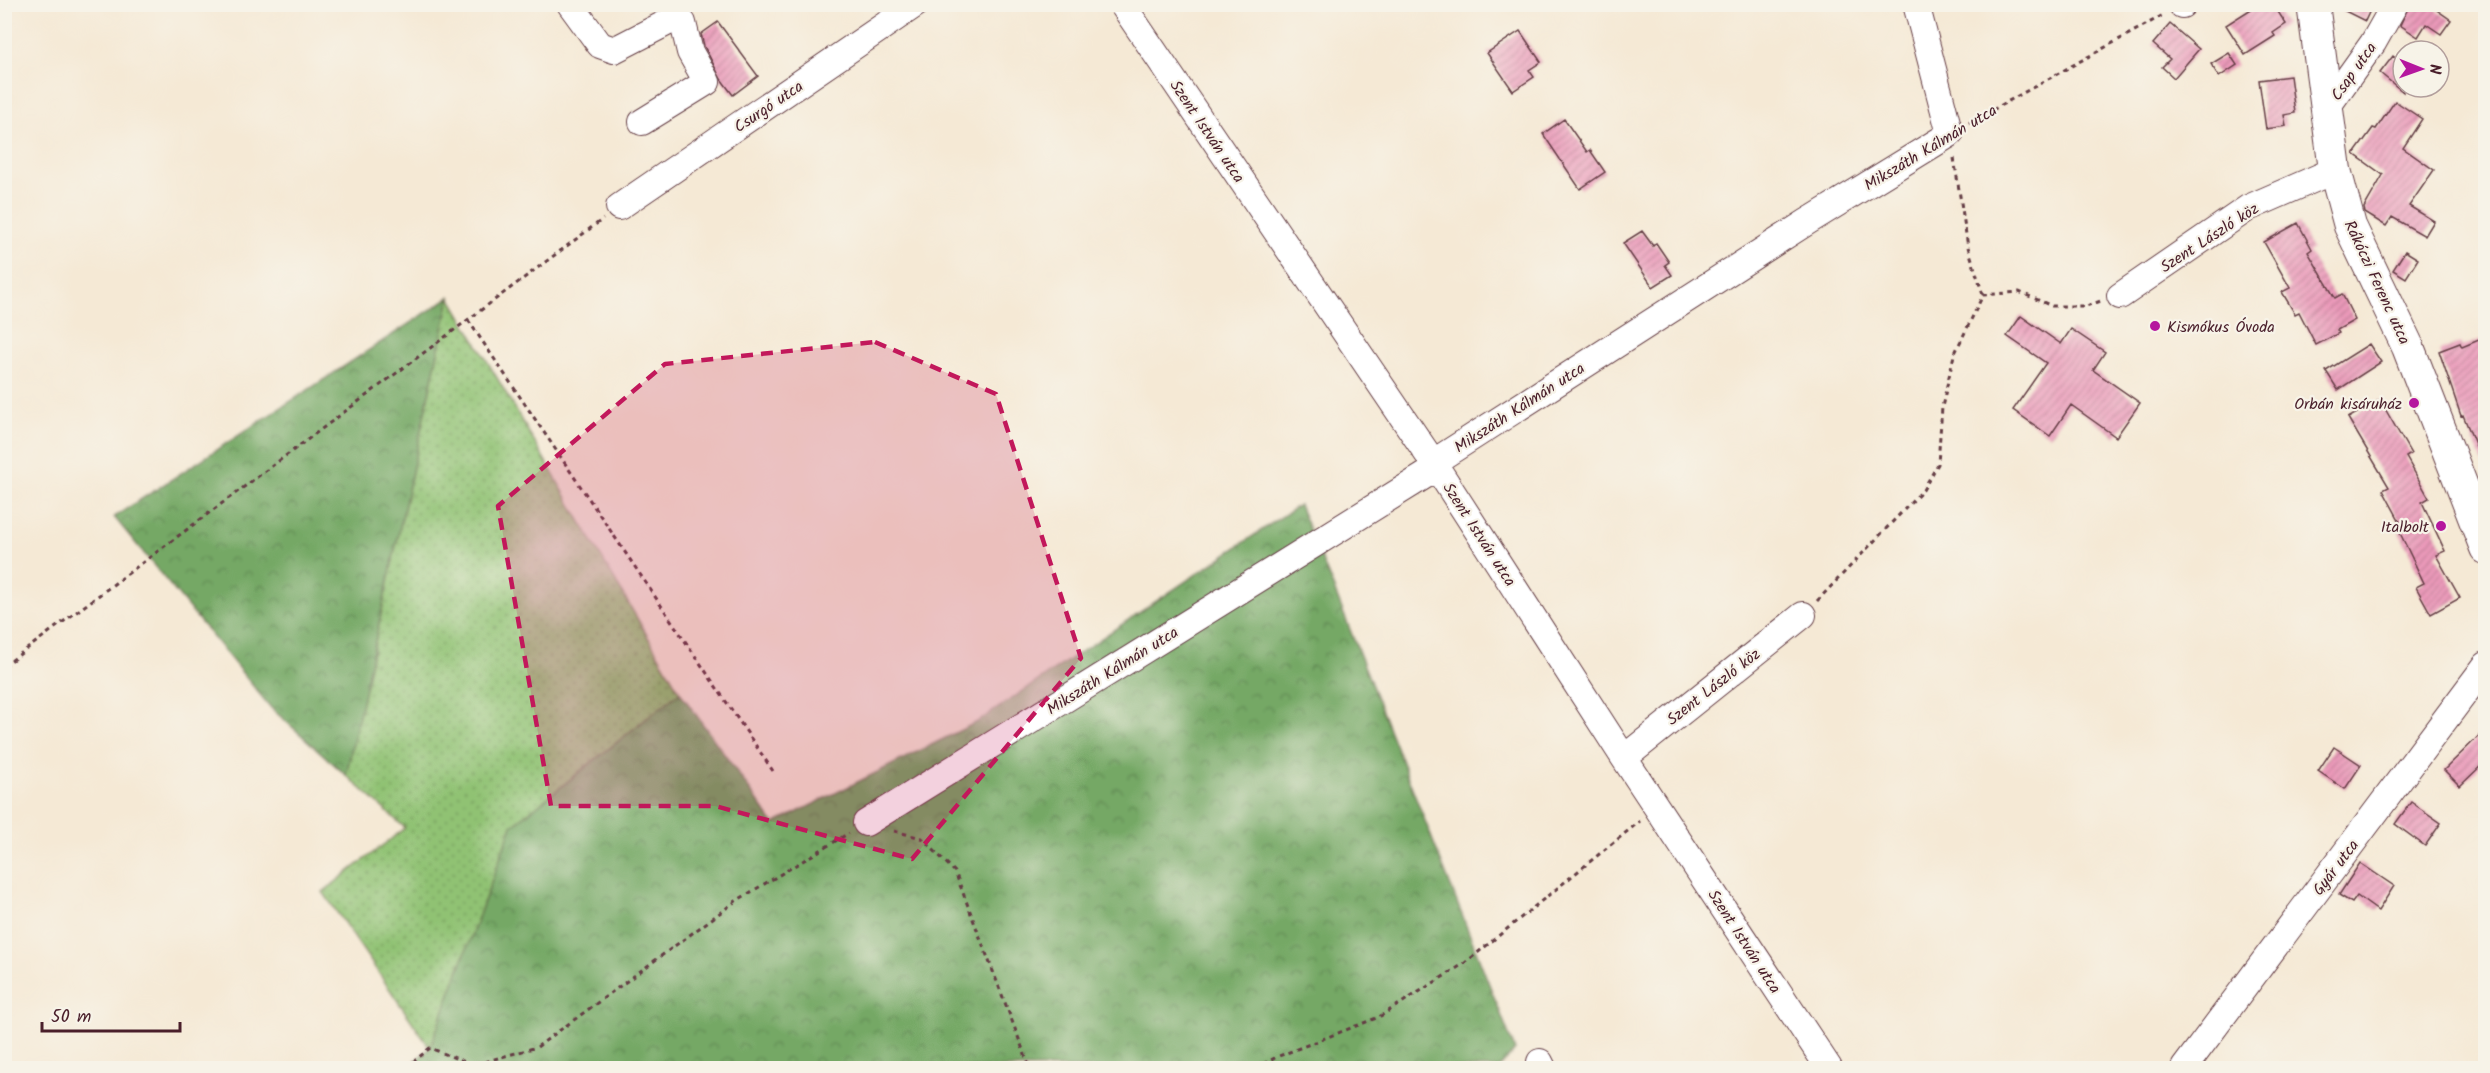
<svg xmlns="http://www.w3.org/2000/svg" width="2490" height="1073" font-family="Kalam,sans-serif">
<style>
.grass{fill:url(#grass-dots);stroke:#6d704f;stroke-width:1.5}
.forest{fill:url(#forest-crowns);stroke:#5f6448;stroke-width:1.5}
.building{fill:url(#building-hatch)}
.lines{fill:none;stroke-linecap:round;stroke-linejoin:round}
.minor-casing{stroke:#643d44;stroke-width:28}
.major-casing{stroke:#643d44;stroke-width:34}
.path{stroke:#643d44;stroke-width:3;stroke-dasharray:4.5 4.5;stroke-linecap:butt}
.minor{stroke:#fff;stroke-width:26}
.major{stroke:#fff;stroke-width:32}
.marked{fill:#c2185b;fill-opacity:0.2;stroke:#c2185b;stroke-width:4.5;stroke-dasharray:12 8;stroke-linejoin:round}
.poi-dot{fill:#b5179e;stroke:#f7f3e8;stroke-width:2}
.labels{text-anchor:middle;stroke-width:4.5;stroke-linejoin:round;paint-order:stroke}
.street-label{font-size:16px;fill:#4a1f2b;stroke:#f7f3e8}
.poi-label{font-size:16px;fill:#4a1f2b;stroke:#f7f3e8;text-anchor:end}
</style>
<defs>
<pattern id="grass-dots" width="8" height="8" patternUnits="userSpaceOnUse" patternTransform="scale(1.5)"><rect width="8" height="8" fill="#90c273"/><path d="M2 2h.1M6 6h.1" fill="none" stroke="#789d5f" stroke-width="1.8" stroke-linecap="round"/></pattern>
<pattern id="forest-crowns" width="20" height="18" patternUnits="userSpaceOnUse" patternTransform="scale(1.5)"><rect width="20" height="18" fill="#74a865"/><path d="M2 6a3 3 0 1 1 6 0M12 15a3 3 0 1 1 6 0" fill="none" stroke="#618853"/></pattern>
<pattern id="building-hatch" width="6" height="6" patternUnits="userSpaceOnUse" patternTransform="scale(1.5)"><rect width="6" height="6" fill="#eb9aba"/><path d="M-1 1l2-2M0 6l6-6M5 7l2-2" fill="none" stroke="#c07d97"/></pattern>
</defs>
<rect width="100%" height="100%" fill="#f7f3e8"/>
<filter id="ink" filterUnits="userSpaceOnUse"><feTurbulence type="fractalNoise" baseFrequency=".0167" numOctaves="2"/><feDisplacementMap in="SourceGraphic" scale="12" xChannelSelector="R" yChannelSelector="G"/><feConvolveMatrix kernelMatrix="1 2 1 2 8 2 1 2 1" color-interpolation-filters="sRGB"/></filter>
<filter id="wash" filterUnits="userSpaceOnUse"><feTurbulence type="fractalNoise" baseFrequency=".008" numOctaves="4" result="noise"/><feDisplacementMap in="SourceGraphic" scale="24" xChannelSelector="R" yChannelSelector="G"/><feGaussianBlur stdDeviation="1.35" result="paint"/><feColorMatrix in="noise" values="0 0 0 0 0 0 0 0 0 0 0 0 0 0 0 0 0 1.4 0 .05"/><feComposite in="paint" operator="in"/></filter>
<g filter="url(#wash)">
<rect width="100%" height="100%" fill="#f5e9d5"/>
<path class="grass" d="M 450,297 L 680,692 L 512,826 L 430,1048 L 323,892 L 405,828 L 346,775 Z"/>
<path class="forest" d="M 450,297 L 346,775 L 271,708 L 114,517 Z
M 1299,505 L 1336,594 L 1515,1050 L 1499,1068 L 406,1068 L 430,1048 L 512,826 L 680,692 L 774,824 L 977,722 Z"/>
<g id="blocks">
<path class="building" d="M 2259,4 L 2273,4 L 2286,24 L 2273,33 L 2275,36 L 2245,55 L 2226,25 Z
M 2331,4 L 2373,4 L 2365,21 Z
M 2410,4 L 2428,4 L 2451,20 L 2441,34 L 2426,24 L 2418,37 L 2400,25 Z
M 718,22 L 758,76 L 733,95 L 721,79 L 704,46 L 701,34 Z
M 2170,24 L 2199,49 L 2174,78 L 2162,67 L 2170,59 L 2153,44 Z
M 1520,31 L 1541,62 L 1529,70 L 1534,77 L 1513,91 L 1487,53 Z
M 2229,53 L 2237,65 L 2219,77 L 2211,64 Z
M 2393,56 L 2403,64 L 2403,92 L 2380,73 Z
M 2290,76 L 2295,113 L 2284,115 L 2286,126 L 2266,129 L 2259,80 Z
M 2395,101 L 2422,119 L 2403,148 L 2434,170 L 2409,206 L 2434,221 L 2425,236 L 2392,217 L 2386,226 L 2365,213 L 2364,208 L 2383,175 L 2354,154 L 2373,128 L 2376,129 Z
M 1564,119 L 1587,152 L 1590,150 L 1605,172 L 1580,189 L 1543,134 Z
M 2298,223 L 2312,249 L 2308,252 L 2335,298 L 2342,294 L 2355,320 L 2337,330 L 2339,333 L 2316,345 L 2299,312 L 2295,314 L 2282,292 L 2290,288 L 2264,242 Z
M 1642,231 L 1653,246 L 1656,243 L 1669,262 L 1665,265 L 1672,275 L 1653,287 L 1623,243 Z
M 2405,251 L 2418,259 L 2406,278 L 2393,270 Z
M 2021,316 L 2061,344 L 2071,329 L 2105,352 L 2093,370 L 2140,403 L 2116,437 L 2071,405 L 2050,436 L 2013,410 L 2046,363 L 2007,336 Z
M 2486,337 L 2486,468 L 2485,468 L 2463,415 L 2461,416 L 2439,351 L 2460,343 L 2462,347 Z
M 2369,344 L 2381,362 L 2338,390 L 2326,371 Z
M 2380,400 L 2411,454 L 2406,457 L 2429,498 L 2422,502 L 2445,551 L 2436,555 L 2460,598 L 2431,614 L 2416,587 L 2424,583 L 2399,531 L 2404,529 L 2383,490 L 2389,487 L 2348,418 Z
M 2486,729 L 2486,761 L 2460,786 L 2444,770 Z
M 2334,747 L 2361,765 L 2345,789 L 2318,771 Z
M 2411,802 L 2441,823 L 2425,846 L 2395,824 Z
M 2360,863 L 2394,886 L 2378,911 L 2357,896 L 2352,903 L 2339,895 Z"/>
</g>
</g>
<g filter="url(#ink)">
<use href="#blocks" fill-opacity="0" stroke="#643d44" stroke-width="1.5"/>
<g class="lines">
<g class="minor-casing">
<path id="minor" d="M 570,4 L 600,45 L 614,50 L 674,19 L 683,23 L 690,52 L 707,82 L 642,122
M 1122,4 L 1435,465 L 1624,758 L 1829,1068
M 2182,5 L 2182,4
M 2328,106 L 2373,43 L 2395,4
M 619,207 L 916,4
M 2120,296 L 2248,208 L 2335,170
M 1624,758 L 1803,615
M 866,823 L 1429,473 L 1440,458 L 1807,222 L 1950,134 L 1916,4
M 1540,1062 L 1543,1068
M 2184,1068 L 2486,665"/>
</g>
<g class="major-casing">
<path id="major" d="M 2313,4 L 2335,170 L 2350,226 L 2408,347 L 2486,548"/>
</g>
<path class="path" d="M 1969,123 L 2165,14
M 1954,158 L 1968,247 L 1983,295
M 468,320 L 773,771
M 1817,601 L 1923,490 L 1938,464 L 1942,407 L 1954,355 L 1983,295 L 2019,292 L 2052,306 L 2086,306 L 2101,301
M 4,666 L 603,219
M 894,831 L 922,838 L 955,872 L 1030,1068
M 406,1068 L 430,1048 L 473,1065 L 537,1047 L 736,901 L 849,833
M 1255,1068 L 1279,1056 L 1379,1017 L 1465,963 L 1640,821"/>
<use href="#minor" class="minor"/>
<use href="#major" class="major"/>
</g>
</g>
<path class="marked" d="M 875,342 L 996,394 L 1081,658 L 912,859 L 715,806 L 551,806 L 498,506 L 665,364 Z"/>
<g class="poi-dot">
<circle cx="2155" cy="326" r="6"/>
<circle cx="2414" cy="403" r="6"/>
<circle cx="2441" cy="526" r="6"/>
</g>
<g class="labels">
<g class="street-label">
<text transform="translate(2353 71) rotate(-55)" y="6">Csap utca</text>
<text transform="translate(768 106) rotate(-34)" y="6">Csurgó utca</text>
<text transform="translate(1208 131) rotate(56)" y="6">Szent István utca</text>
<text transform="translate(1930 147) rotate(-31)" y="6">Mikszáth Kálmán utca</text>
<text transform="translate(2209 237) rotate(-33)" y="6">Szent László köz</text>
<text transform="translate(2378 282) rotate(65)" y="6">Rákóczi Ferenc utca</text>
<text transform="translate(1519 407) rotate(-33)" y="6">Mikszáth Kálmán utca</text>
<text transform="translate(1480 534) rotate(57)" y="6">Szent István utca</text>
<text transform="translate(1112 670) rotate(-32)" y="6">Mikszáth Kálmán utca</text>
<text transform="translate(1713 686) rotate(-38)" y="6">Szent László köz</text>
<text transform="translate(2335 867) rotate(-53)" y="6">Gyár utca</text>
<text transform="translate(1745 941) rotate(57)" y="6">Szent István utca</text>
</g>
<g class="poi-label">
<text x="2167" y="332" text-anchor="start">Kismókus Óvoda</text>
<text x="2402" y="409">Orbán kisáruház</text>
<text x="2429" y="532">Italbolt</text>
</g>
</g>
<rect width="2490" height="1073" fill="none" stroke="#f7f3e8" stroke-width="24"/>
<g transform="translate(2421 69) rotate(91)"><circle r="28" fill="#f7f3e8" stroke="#b29e9c" stroke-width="1.5"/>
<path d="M0-4.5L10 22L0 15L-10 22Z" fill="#b5179e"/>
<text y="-9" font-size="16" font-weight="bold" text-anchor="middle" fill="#4a1f2b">N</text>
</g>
<path d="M42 1022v9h138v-9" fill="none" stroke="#4a1f2b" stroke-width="3"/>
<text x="51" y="1022" font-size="18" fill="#4a1f2b" stroke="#f7f3e8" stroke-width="4.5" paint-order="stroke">50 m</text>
</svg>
